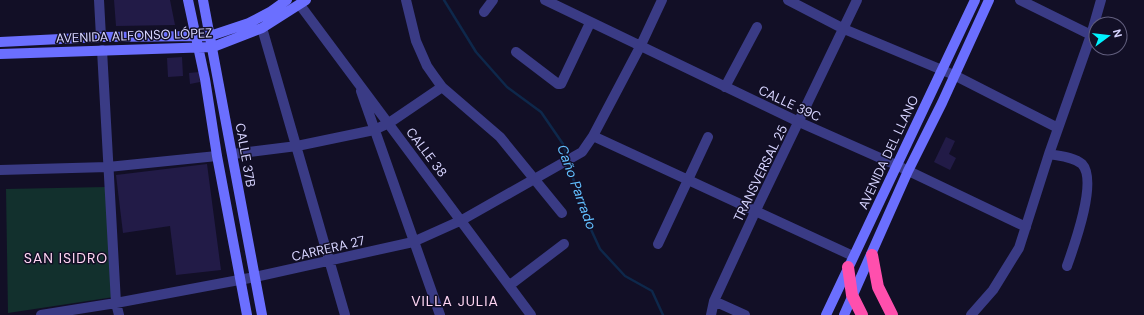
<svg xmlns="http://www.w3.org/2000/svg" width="1144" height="315" font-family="'DM Sans',sans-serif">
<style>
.green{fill:#12302d}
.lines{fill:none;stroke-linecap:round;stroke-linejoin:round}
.stream{stroke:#0e284b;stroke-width:2.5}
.building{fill:#221b47}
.street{stroke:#3a3b85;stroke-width:10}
.secondary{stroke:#6b6fff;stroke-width:10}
.highway{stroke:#ff4fad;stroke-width:12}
.labels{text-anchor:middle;stroke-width:3;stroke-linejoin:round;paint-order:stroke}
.street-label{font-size:13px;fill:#d7d4ff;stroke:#120f26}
.water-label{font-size:14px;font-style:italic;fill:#62bfff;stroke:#120f26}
.neighbourhood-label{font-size:14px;letter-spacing:1px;fill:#ffd6f2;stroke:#120f26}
</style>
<rect width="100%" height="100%" fill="#120f26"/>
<path class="green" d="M 106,187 L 114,297 L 8,313 L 6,189 Z"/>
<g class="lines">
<path class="stream" d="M 444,0 L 476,52 L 507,87 L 541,112 L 563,144 L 567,158
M 568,163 L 588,223 L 600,249 L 625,276 L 652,291 L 663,315"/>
</g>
<path class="building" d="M 114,0 L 170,0 L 175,25 L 116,26 Z
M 182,57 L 183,76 L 168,77 L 167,58 Z
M 199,72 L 200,82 L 190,84 L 189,73 Z
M 946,137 L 955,141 L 949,154 L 956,158 L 950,170 L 934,162 Z
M 207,164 L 221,270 L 176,275 L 170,226 L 123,233 L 116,175 Z"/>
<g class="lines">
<path class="street" d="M 99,0 L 101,37
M 406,0 L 416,41 L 427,66 L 434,76 L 442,87 L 500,137 L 562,213
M 545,0 L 799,122 L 896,165 L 1026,227
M 788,0 L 844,29 L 954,75 L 1058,128
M 1020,0 L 1091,35
M 300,5 L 531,315
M 484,12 L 493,0
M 262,28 L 345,315
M 102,50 L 116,303 L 119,315
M 516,52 L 558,84 L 561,84 L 590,23
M 725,87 L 757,27
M 361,91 L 440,315
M 593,136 L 853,256
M 233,154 L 297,146 L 374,130 L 389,123 L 442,87
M 1049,154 C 1059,156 1074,157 1082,164 C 1098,181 1074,246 1067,266
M 0,170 L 108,167 L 217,156
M 658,244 L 708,137
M 510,285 L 564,244
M 714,301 L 745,315
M 41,315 L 116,303 L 255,277 L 413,242 L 462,220 L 582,152 L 593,136 L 641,45 L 662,0
M 711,315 L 714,301 L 756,210 L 857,0
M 971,315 L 993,290 L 1019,248 L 1049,154 L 1091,35 L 1101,0"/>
<path class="secondary" d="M 188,0 L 205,79 L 217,156 L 247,315
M 203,0 L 262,315
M 0,42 L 101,37 L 210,36 L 249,23 L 270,12 L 287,0
M 0,54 L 213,47 L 262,28 L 306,0
M 826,315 L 975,0
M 844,315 L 908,171 L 942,103 L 989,0"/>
<path class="highway" d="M 872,255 L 878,287 L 892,315
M 848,267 L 852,295 L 862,315"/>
</g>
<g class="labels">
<g class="street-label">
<text transform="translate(134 35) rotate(-2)" y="5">AVENIDA ALFONSO LÓPEZ</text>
<text transform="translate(790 103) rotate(25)" y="5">CALLE 39C</text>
<text transform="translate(427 152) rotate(53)" y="5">CALLE 38</text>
<text transform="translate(888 152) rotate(-65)" y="5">AVENIDA DEL LLANO</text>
<text transform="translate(246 155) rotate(80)" y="5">CALLE 37B</text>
<text transform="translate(760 173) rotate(-64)" y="5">TRANSVERSAL 25</text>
<text transform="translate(328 248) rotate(-13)" y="5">CARRERA 27</text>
</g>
<g class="water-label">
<text transform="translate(577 187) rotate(70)" y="5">Caño Parrado</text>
</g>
<g class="neighbourhood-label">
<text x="66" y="263">SAN ISIDRO</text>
<text x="455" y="306">VILLA JULIA</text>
</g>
</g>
<g transform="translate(1108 36) rotate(75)"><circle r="19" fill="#120f26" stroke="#615e7d"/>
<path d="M0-3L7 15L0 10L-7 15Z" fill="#00f3ff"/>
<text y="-6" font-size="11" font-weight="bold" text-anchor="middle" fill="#d7d4ff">N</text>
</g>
</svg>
